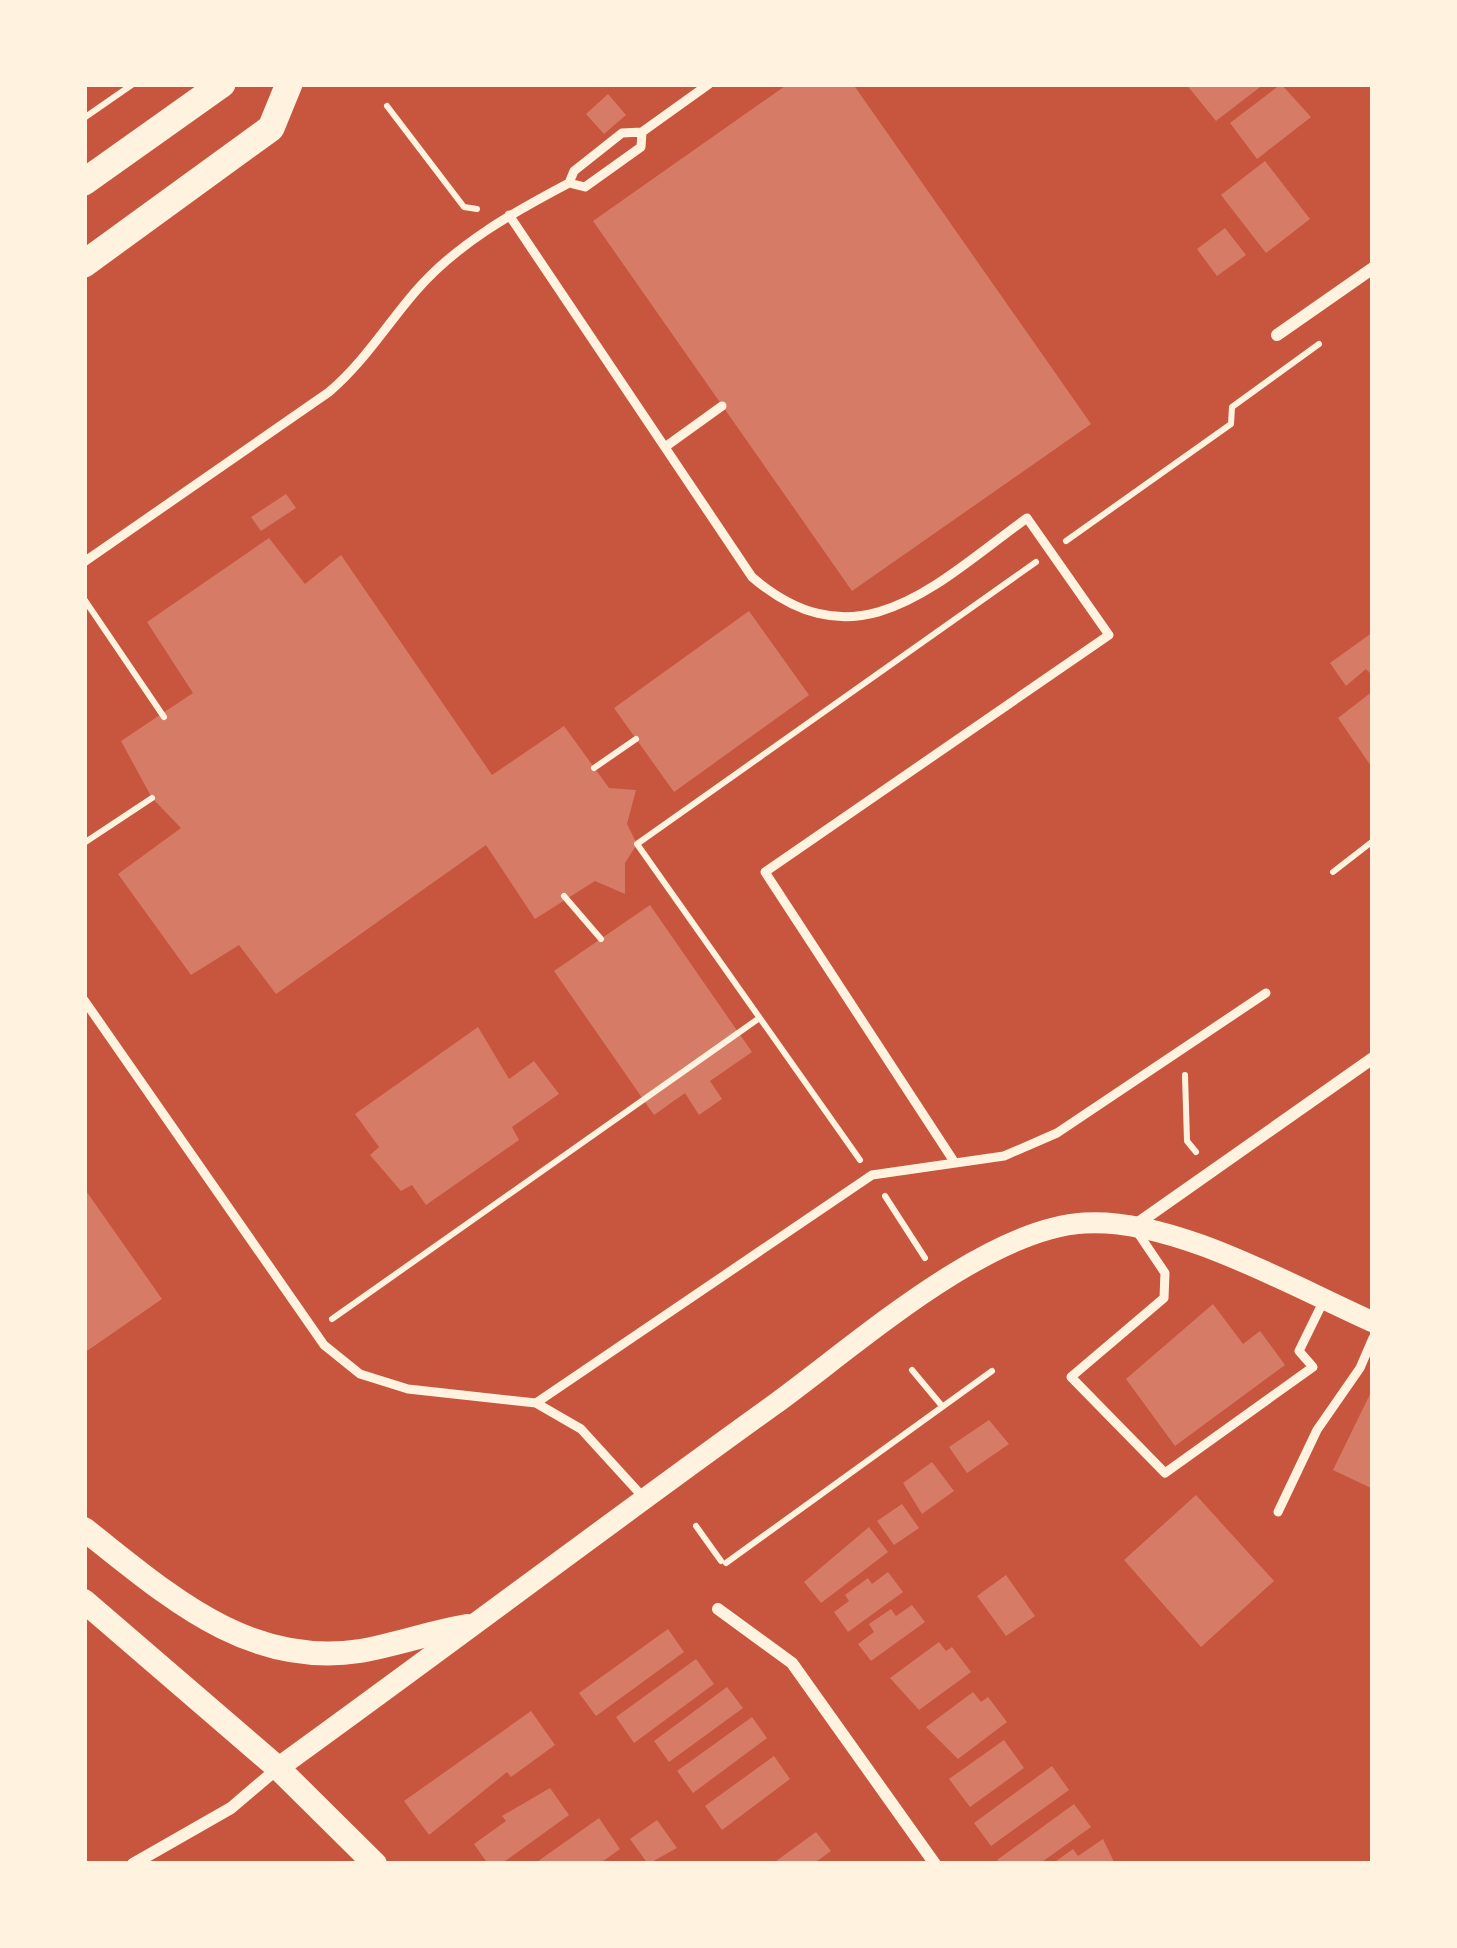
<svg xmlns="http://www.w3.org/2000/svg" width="1457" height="1948" font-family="'Titillium Web',sans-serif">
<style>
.building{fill:#d67c66}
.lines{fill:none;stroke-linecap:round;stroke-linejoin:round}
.path{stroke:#fff3e0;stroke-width:6}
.service{stroke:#fff3e0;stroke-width:9}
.minor{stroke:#fff3e0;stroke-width:12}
.tertiary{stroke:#fff3e0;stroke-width:21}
.secondary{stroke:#fff3e0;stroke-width:24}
.primary{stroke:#fff3e0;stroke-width:27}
</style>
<rect width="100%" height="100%" fill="#c8553d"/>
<path class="building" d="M 788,84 L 853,84 L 1091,424 L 852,591 L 593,221 Z
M 1186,84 L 1264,84 L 1216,121 Z
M 1281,84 L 1311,117 L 1257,159 L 1230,123 Z
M 608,94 L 626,115 L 604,134 L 586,114 Z
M 1265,161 L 1310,219 L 1266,253 L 1221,195 Z
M 1225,228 L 1246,255 L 1217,276 L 1197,249 Z
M 286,494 L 296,508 L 261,531 L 251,517 Z
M 269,538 L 305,584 L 341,555 L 492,775 L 564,726 L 609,788 L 636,790 L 627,824 L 637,844 L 625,863 L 625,894 L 595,881 L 535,919 L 486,845 L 276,994 L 239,945 L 191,975 L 118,874 L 181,828 L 152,798 L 121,741 L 193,693 L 147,622 Z
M 749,611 L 809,695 L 674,792 L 614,708 Z
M 1373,632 L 1373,676 L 1366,669 L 1346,686 L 1330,663 Z
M 1373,691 L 1373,769 L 1338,718 Z
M 650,905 L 752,1052 L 710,1081 L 722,1099 L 699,1115 L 685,1093 L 654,1115 L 554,971 Z
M 478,1027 L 509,1079 L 534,1061 L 559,1094 L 512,1127 L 519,1140 L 426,1205 L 412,1185 L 401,1191 L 370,1155 L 379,1147 L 355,1114 Z
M 84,1188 L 162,1299 L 84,1353 Z
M 1213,1304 L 1243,1344 L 1260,1331 L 1285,1365 L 1175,1446 L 1126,1379 Z
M 1373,1388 L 1373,1489 L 1333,1470 Z
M 989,1420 L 1009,1444 L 967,1473 L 949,1447 Z
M 932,1462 L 954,1491 L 922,1514 L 903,1483 Z
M 1196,1495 L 1274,1581 L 1201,1647 L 1124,1560 Z
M 902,1504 L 919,1528 L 894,1545 L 877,1521 Z
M 869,1527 L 888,1552 L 821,1603 L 804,1582 Z
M 888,1572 L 903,1592 L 848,1632 L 834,1612 L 849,1601 L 845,1595 L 868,1578 L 872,1584 Z
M 1006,1575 L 1035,1616 L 1006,1636 L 977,1596 Z
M 912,1605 L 925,1622 L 871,1661 L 858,1644 L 874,1632 L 869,1624 L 891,1609 L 896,1616 Z
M 668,1629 L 684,1652 L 596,1716 L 579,1693 Z
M 939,1642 L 946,1651 L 952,1647 L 971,1672 L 919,1710 L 890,1678 Z
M 696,1659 L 714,1684 L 634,1743 L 616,1717 Z
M 727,1687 L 743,1708 L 669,1762 L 654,1741 Z
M 973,1692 L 981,1702 L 988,1697 L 1007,1722 L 958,1759 L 926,1727 Z
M 531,1711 L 555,1745 L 511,1777 L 507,1772 L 429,1835 L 404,1801 Z
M 752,1717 L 767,1738 L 693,1793 L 677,1771 Z
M 1004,1740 L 1024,1768 L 970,1807 L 949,1779 Z
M 774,1756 L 790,1779 L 722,1830 L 705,1806 Z
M 1052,1766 L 1069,1790 L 991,1846 L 974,1823 Z
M 550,1788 L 569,1815 L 501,1864 L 488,1864 L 474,1844 L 506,1821 L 502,1816 Z
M 1074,1804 L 1091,1827 L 1039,1864 L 1000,1864 L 997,1860 Z
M 599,1818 L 620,1849 L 599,1864 L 534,1864 Z
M 657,1820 L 677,1848 L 648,1864 L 630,1839 Z
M 816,1832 L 831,1851 L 813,1864 L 772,1864 Z
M 1103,1839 L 1115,1864 L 1052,1864 L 1073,1849 L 1078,1856 Z"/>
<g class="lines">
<path class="path" d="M 387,106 L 464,207 L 477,209
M 84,118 L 133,84
M 1066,541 L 1231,424 L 1232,407 L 1319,344
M 84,599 L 164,717
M 594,768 L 636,739
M 84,843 L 152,798
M 1333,872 L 1373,841
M 564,896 L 601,939
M 1185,1075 L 1187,1141 L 1196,1152
M 860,1160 L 637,844 L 1036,562
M 885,1196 L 925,1258
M 332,1319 L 758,1019
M 912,1370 L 942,1406
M 696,1526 L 721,1561
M 726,1563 L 992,1371"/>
<path class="service" d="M 569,183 L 585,187 L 641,147 L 642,132
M 509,215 L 752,577 C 858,668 937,583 1027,518 L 1109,635 L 765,872 L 953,1160
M 665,447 L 722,406
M 84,562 L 329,392 C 364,362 385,327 415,292 C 456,244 514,212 569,183 L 574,171 L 622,133 L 642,132 L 709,84
M 84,1000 L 324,1345 L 360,1374 L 408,1389 L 536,1403 L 581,1429 L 643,1497
M 1138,1233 L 1165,1273 L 1164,1298 L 1071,1377 L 1165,1473 L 1313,1367 L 1299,1351 L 1324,1300
M 536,1403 L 872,1175 L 1004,1156 L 1057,1133 L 1266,993
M 1278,1512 L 1317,1430 L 1360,1368 L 1373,1338"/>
<path class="minor" d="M 1277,335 L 1373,268
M 1134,1226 L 1373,1058
M 718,1609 L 792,1663 L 935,1864
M 133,1864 L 231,1808 L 278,1768"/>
<path class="tertiary" d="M 278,1768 C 444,1648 608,1524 775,1404 C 855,1346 985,1229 1084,1223 C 1173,1217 1292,1286 1373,1322"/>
<path class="secondary" d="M 84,1529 C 167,1594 246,1668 360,1651 C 396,1645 431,1632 467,1626
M 84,1601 L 278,1768 L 375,1864"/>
<path class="primary" d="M 84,182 L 222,84
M 84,264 L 271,128 L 289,84"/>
</g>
<rect width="1457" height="1948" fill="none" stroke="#fff3e0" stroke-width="174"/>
</svg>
